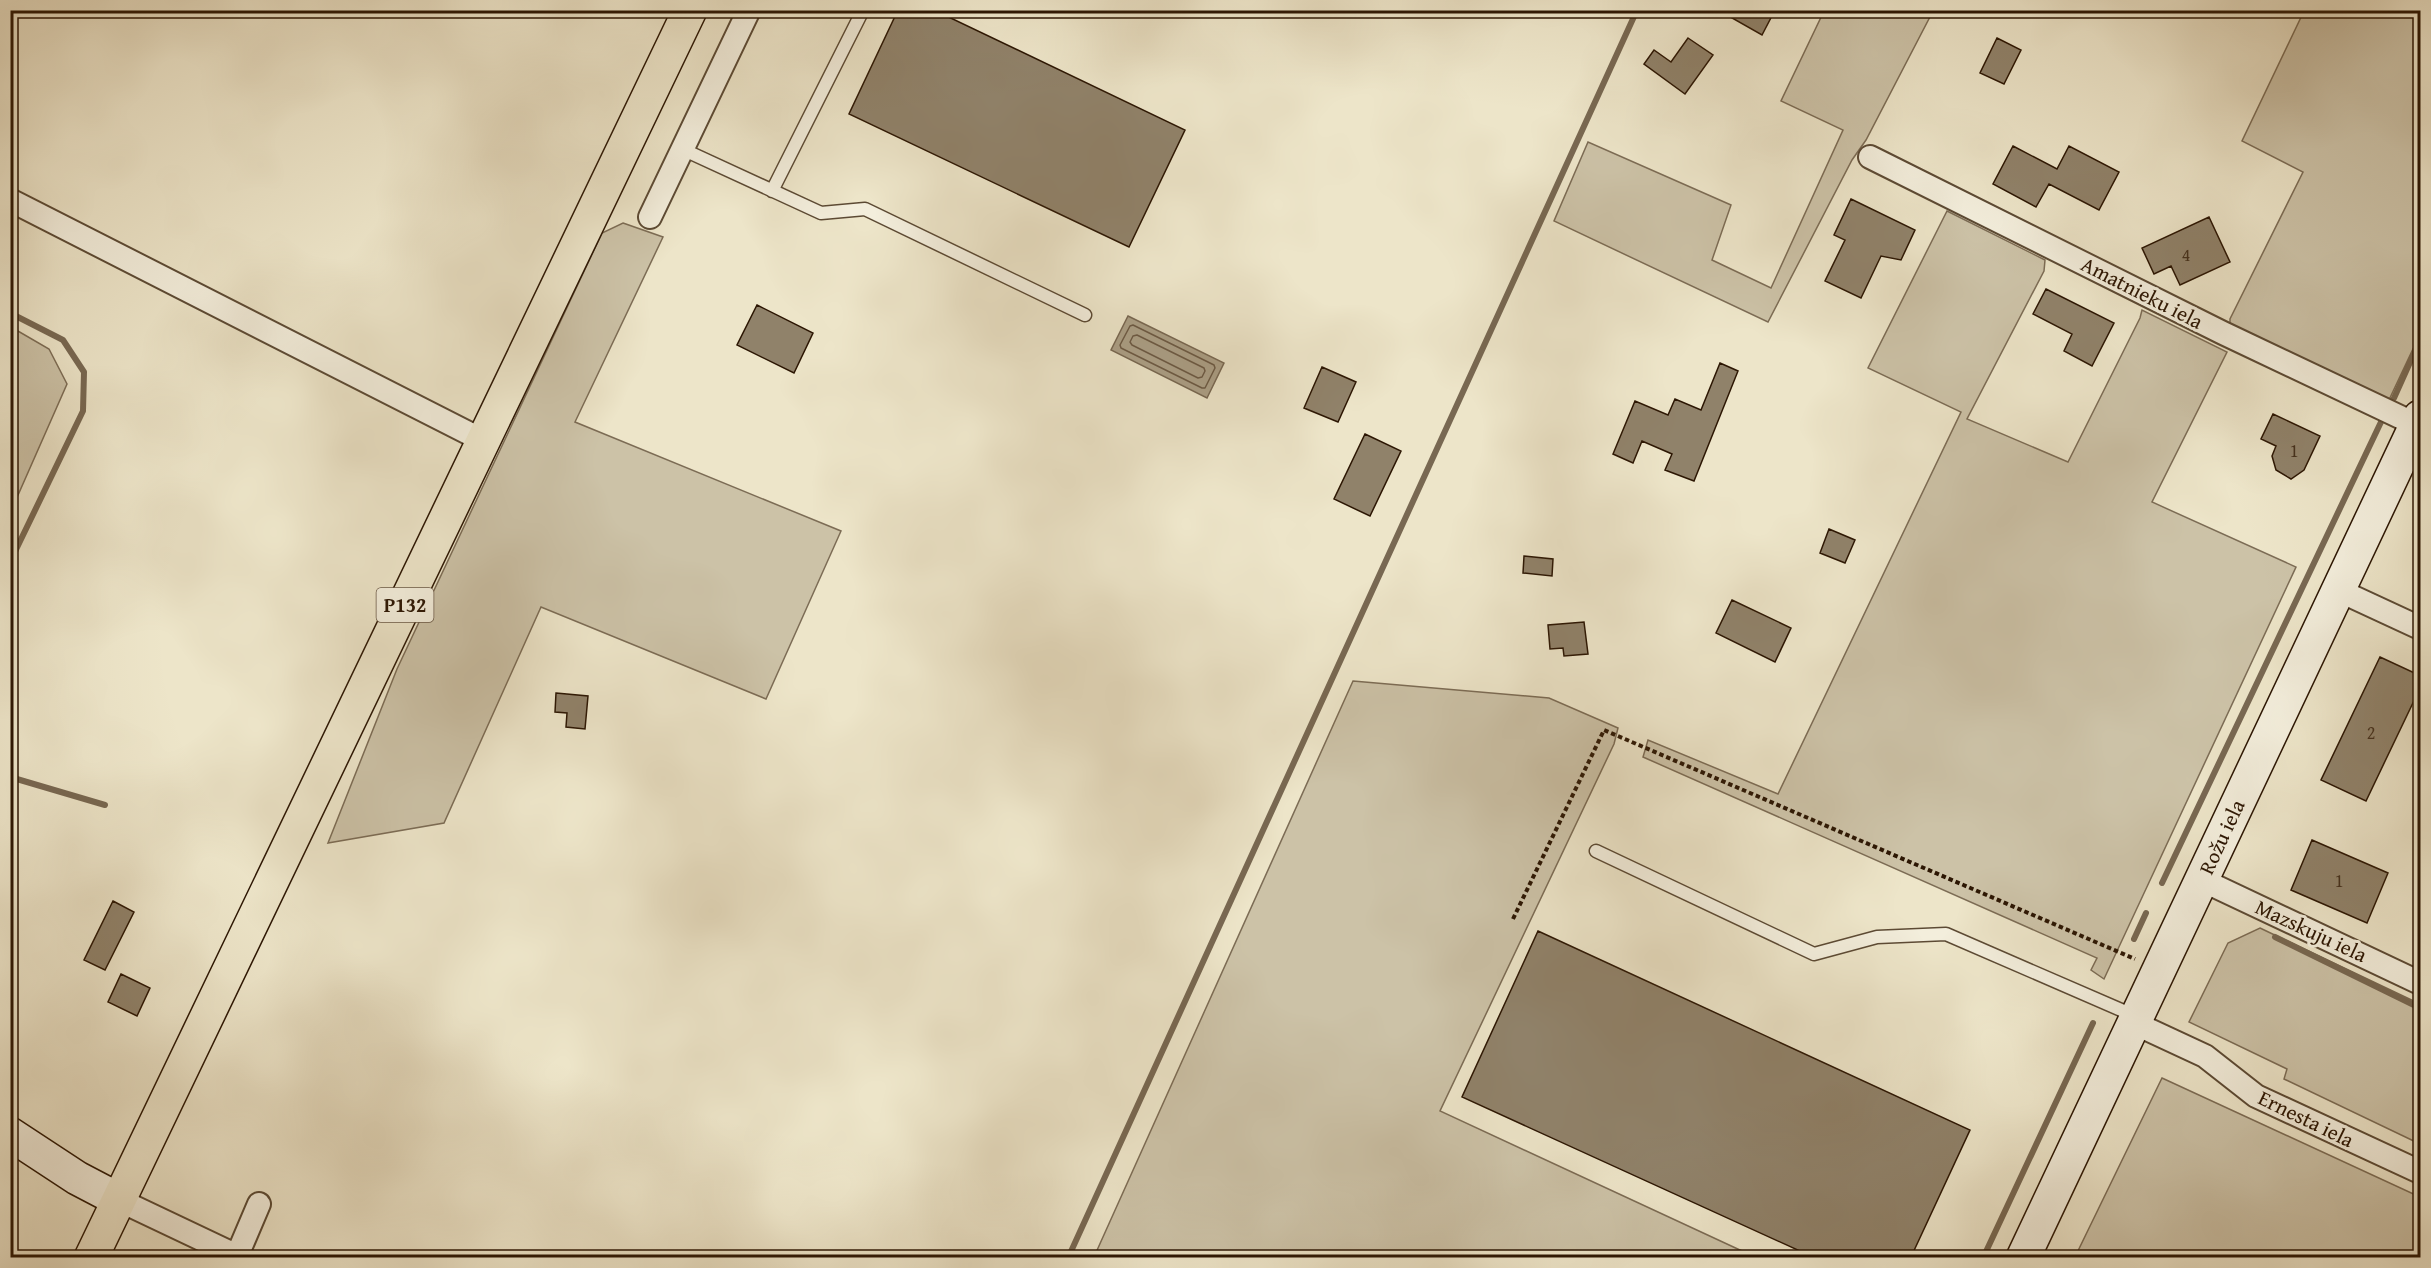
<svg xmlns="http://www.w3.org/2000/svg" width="2431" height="1268" font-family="'Gentium Book Plus',serif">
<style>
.green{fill:#ccc2a7;stroke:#7c6c55;stroke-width:1.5}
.water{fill:#ab9f86;stroke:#786852;stroke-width:1.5}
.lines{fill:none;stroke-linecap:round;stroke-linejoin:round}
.shore{stroke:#6c5a44;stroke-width:1.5}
.stream{stroke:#786852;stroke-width:6}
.building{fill:#90826a;stroke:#2c1603;stroke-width:1.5}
.lane-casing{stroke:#5c4a34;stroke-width:15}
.street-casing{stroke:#5c4a34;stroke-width:26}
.secondary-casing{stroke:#2c1603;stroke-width:36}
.primary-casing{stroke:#2c1603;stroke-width:36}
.path{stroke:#2c1603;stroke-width:4;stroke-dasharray:4.5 3;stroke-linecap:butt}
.lane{stroke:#f3eedc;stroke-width:12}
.street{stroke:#f3eedc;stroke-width:22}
.secondary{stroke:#f3eedc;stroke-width:33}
.primary{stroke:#ede5c9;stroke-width:33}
.labels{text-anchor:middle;stroke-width:6;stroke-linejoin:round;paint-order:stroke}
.number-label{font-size:18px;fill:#45311d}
.shield{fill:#f3eedc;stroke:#685744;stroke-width:1.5}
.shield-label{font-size:20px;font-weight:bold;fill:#2c1603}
.street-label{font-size:21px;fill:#2c1603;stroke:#f3eedc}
</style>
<rect width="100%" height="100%" fill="#ede5c9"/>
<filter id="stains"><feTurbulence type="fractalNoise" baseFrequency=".00333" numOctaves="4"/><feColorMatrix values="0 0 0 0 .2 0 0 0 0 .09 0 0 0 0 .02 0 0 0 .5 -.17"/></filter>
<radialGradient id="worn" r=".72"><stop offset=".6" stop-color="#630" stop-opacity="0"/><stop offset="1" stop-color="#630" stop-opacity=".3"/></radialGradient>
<path class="green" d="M 1824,11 L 1933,11 L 1866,140 L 1852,160 L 1768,322 L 1554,221 L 1588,142 L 1731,205 L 1712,260 L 1771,288 L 1843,130 L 1781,101 Z
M 2304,11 L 2420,11 L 2420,334 L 2388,402 L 2230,327 L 2230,319 L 2303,172 L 2242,141 Z
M 1947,211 L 2045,260 L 2044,271 L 1967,419 L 2068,462 L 2140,318 L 2142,310 L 2227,352 L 2152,502 L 2296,567 L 2104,979 L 2091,970 L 2097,958 L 1643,757 L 1648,740 L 1778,794 L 1961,412 L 1868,368 Z
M 623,223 L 663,237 L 575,422 L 841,531 L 766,699 L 541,607 L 444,823 L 328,843 L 397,669 L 602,233 Z
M 11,327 L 49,349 L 67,384 L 11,511 Z
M 1353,681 L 1549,698 L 1618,728 L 1614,744 L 1440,1111 L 1755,1257 L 1094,1257 Z
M 2260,928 L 2420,1004 L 2420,1144 L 2284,1079 L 2287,1069 L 2189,1022 L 2228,943 Z
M 2162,1078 L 2420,1197 L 2420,1257 L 2075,1257 Z"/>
<path class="water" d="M 1128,316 L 1224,363 L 1207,398 L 1111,350 Z"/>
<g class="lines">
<path class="shore" d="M 1133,325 L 1214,365 L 1215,368 L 1205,388 L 1202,388 L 1121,348 L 1120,345 L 1130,326 Z
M 1137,335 L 1204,368 L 1205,371 L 1202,377 L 1198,378 L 1132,345 L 1130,342 L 1133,336 Z"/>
<path class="stream" d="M 10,313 L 63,340 L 84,372 L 83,411 L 10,562
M 2394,398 L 2420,340
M 10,777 L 105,805
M 2162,883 L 2381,422
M 2275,937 L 2420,1008
M 2134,939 L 2146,913
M 1068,1258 L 1637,10
M 1983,1258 L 2093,1023"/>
</g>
<path class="building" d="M 898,10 L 934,10 L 1185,130 L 1129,247 L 849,114 Z
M 1718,10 L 1775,10 L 1762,35 Z
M 1688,38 L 1713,55 L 1685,94 L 1644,64 L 1654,50 L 1671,62 Z
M 1997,38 L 2021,50 L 2004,84 L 1980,73 Z
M 2013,146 L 2057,169 L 2069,146 L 2119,172 L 2099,210 L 2049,184 L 2036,207 L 1993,184 Z
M 1851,199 L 1915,230 L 1901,260 L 1881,256 L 1861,298 L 1825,281 L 1845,240 L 1834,235 Z
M 2209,217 L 2230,262 L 2180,285 L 2171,266 L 2154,274 L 2142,248 Z
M 2046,289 L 2114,323 L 2092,366 L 2064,351 L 2072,334 L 2033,314 Z
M 757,305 L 813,333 L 794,373 L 737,345 Z
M 1720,363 L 1738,371 L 1694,481 L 1665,470 L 1672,454 L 1642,441 L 1633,463 L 1613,454 L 1635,401 L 1668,415 L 1675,399 L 1701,410 Z
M 1322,367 L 1356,382 L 1338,422 L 1304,408 Z
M 2273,414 L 2320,436 L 2304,470 L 2291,479 L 2276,470 L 2272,456 L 2276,446 L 2261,439 Z
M 1365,434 L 1401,451 L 1370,516 L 1334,499 Z
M 1829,529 L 1855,540 L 1845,563 L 1820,553 Z
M 1524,556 L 1553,559 L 1552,576 L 1523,573 Z
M 1732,600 L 1791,628 L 1775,662 L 1716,633 Z
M 1584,622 L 1588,654 L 1564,656 L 1563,648 L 1550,649 L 1548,625 Z
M 2380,657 L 2421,676 L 2421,686 L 2366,801 L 2321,780 Z
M 556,693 L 588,696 L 585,729 L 566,727 L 567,713 L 555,712 Z
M 2312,840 L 2388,873 L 2367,923 L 2291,890 Z
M 113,901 L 134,912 L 105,970 L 84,960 Z
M 1538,931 L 1970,1130 L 1911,1257 L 1813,1257 L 1462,1097 Z
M 121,974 L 150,988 L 137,1016 L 108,1002 Z"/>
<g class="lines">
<g class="lane-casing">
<path id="lane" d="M 682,149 L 821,213 L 865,209 L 1085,315
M 772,191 L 863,10
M 1596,851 L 1814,954 L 1877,937 L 1946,934 L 2135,1016"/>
</g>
<g class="street-casing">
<path id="street" d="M 1870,157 L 2223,333 L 2417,425
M 10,200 L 484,441
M 650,217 L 749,10
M 2338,590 L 2420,628
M 2202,880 L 2420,983
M 2134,1023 L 2205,1056 L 2256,1096 L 2420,1172
M 119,1200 L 237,1256
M 236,1258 L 259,1204"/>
</g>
<g class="secondary-casing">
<path id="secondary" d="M 10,1134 L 77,1178 L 119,1200
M 2023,1258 L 2420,417"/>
</g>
<g class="primary-casing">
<path id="primary" d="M 91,1258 L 690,10"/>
</g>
<path class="path" d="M 1513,919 L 1604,730 L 2135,959"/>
<use href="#lane" class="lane"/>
<use href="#street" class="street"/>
<use href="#secondary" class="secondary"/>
<use href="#primary" class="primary"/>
</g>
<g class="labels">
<g class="number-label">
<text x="2186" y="261">4</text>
<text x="2294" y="457">1</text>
<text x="2371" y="739">2</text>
<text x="2339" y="887">1</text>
</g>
<rect class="shield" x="376.5" y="588" width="57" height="34" rx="4.5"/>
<g class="shield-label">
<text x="405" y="612">P132</text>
</g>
<g class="street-label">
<text transform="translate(2142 293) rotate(27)" y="7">Amatnieku iela</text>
<text transform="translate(2222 837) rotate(-65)" y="7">Rožu iela</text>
<text transform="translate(2311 931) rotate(25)" y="7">Mazskuju iela</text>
<text transform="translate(2306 1119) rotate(26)" y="7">Ernesta iela</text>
</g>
</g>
<rect width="2431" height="1268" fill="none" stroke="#ede5c9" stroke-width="36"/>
<rect x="12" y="12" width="2407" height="1244" fill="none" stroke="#2c1603" stroke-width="3"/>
<rect x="18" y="18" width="2395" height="1232" fill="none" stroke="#2c1603" stroke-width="1.5"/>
<rect width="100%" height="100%" filter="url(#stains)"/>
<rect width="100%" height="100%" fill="url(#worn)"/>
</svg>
